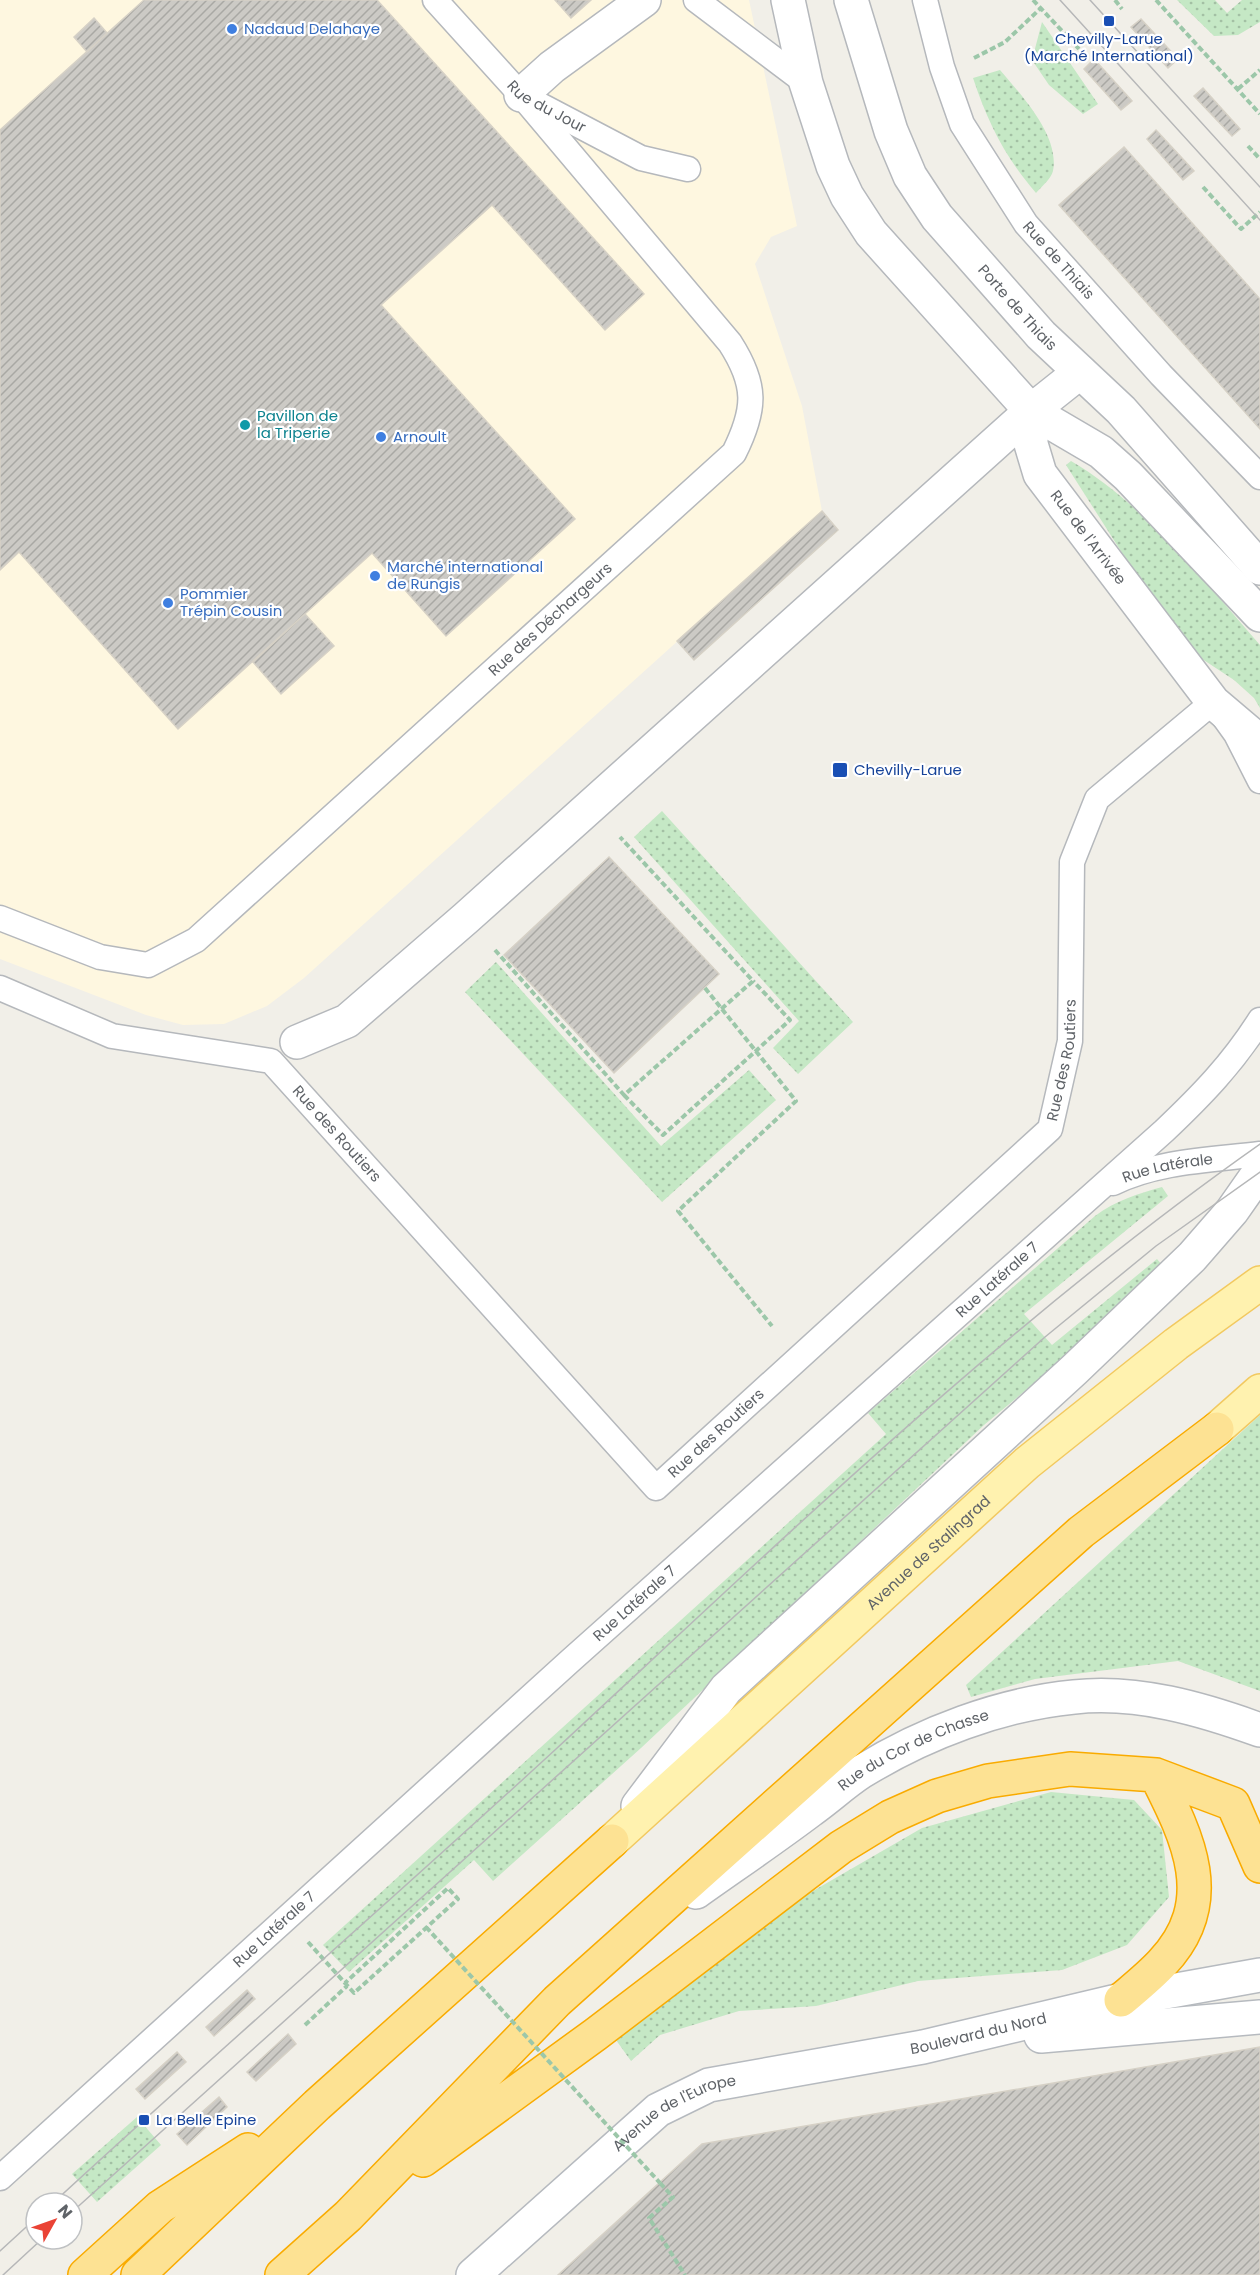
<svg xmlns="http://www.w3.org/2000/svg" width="1260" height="2275" font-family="Poppins,sans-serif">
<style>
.commercial{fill:#fef7e0}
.grass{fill:url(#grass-dots)}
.building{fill:url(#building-hatch);stroke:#d6d1c6;stroke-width:1.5}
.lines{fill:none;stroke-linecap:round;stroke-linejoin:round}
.lane-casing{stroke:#b5b8bc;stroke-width:27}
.street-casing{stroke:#b5b8bc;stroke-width:36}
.secondary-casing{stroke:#b6babf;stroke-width:36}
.primary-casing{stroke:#f2c960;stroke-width:36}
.highway-casing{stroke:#f9ab00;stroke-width:36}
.path{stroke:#9cc7a9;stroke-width:4;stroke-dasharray:6 3;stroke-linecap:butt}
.lane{stroke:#fff;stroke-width:24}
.street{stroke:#fff;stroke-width:33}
.secondary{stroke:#fff;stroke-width:33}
.primary{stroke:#fff2af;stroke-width:33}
.highway{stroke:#fde293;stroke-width:33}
.tram{stroke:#b6b7b8;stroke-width:1.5}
.path-bridge{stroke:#9cc7a9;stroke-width:4;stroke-dasharray:6 3;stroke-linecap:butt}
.transit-dot{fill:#1a4fb4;stroke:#fff;stroke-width:2}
.shop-dot{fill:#3f7fe0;stroke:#fff;stroke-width:2}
.culture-dot{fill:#0f9aa8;stroke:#fff;stroke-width:2}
.labels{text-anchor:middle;stroke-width:4.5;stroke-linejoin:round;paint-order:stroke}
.shop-label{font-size:15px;fill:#366cbe;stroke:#fff;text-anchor:start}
.transit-label{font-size:15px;fill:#164399;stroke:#fff;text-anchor:start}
.street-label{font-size:15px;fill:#5f6368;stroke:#fff}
.culture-label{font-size:15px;fill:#0d838f;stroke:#fff;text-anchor:start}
</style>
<defs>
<pattern id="grass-dots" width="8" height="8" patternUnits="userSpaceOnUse" patternTransform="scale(1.5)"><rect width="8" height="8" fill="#c5e8c5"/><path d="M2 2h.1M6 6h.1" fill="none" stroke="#a3c0a4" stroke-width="1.8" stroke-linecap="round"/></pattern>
<pattern id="building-hatch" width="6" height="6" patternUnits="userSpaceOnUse" patternTransform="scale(1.5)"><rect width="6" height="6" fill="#cccac5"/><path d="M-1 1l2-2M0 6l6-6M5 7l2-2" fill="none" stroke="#a9a8a4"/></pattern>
</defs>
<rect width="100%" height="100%" fill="#f1efe8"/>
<path class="commercial" d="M 0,0 L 749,0 L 797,226 L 771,237 L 755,264 L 802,406 L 822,511 L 304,978 L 267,1006 L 224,1024 L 183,1025 L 146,1015 L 0,959 Z"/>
<path class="grass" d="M 1177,0 L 1215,0 L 1227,13 L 1242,0 L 1260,0 L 1260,22 L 1238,35 L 1214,36 Z
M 1042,22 L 1098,104 L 1083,114 L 1049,85 L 1032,60 Z
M 1000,70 C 1021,95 1060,136 1053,171 C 1051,179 1041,187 1036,193 C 1005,157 988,123 973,78 Z
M 1071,461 C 1146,505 1203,580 1260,645 L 1260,708 L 1254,698 L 1234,680 L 1193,653 L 1168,625 L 1066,465 Z
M 662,811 L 853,1022 L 798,1074 L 773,1048 L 799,1021 L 634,837 Z
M 496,962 L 661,1146 L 749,1070 L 776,1100 L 662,1202 L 465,992 Z
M 1162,1187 L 1168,1196 L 1024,1314 L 1052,1345 L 1157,1259 L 1163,1266 L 1056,1365 L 984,1425 L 641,1748 L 493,1881 L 474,1860 L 349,1972 L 323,1945 L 886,1434 L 868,1413 L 1095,1216 C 1116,1200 1138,1194 1162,1187 Z
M 1260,1415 L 1260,1691 L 1178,1661 L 1035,1679 L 971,1697 L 966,1685 Z
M 1051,1792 L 1134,1800 L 1162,1830 L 1169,1897 L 1127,1945 L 1062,1970 L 918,1981 L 816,2006 L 739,2011 L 660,2035 L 631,2061 L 616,2040 L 768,1917 L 922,1828 Z
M 137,2117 L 161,2145 L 97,2202 L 72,2174 Z"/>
<path class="building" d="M 144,0 L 377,0 L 644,294 L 605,330 L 492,205 L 381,305 L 575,519 L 446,636 L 372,553 L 178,729 L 19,552 L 0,570 L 0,130 Z
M 555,0 L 591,0 L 571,18 Z
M 94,18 L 107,33 L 87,52 L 74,37 Z
M 1141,19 L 1178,59 L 1168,68 L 1131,27 Z
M 1094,59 L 1132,101 L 1121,110 L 1084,69 Z
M 1203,88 L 1240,129 L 1232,136 L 1194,96 Z
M 1156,130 L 1194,171 L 1183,180 L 1147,139 Z
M 1124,147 L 1260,299 L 1260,429 L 1059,205 Z
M 822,511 L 838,530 L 694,660 L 677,641 Z
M 305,614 L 334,646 L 281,694 L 253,662 Z
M 609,857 L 719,974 L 614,1073 L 504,955 Z
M 247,1990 L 255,1999 L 214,2036 L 206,2027 Z
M 288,2034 L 296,2044 L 256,2081 L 247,2072 Z
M 1260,2047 L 1260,2275 L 558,2275 L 702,2144 Z
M 177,2052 L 186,2062 L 145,2099 L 136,2089 Z
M 219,2097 L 227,2107 L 187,2145 L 177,2134 Z"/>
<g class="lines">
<g class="lane-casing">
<g id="lane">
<path id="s1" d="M 435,0 L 521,95 L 641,158 L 688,169"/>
<path d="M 696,0 L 806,83"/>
<path id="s2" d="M 925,0 L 942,67 L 962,124 L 1026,224 L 1161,375 L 1260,477"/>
<path id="s3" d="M 0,918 L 100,957 L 148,965 L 196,940 L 734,453 C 756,409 757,385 730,343 L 521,95"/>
<path id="s4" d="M 0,988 L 112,1036 L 271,1061 L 656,1488 L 1050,1129 L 1070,1041 L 1072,862 L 1097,799 L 1213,702 L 1236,734 L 1260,781"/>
<path id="s5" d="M 1113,1183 C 1157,1161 1212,1160 1260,1154"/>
<path id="s6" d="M 0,2178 L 570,1661 L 1164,1131 C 1202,1095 1232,1064 1260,1020"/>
</g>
</g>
<g class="street-casing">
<g id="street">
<path d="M 788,0 L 806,83 L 833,166 L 847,196 L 871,233 L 1031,411 L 1101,452 L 1128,476 L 1260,615"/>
<path id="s7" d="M 851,0 L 891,131 L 910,176 L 937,217 L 1041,335 L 1121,410 L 1260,568"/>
<path d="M 521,95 L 552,67 L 644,0"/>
<path id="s8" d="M 1031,411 L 1031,444 L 1040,474 L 1213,702 L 1260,742"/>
<path d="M 297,1042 L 347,1021 L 466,918 L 1031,411 L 1080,372"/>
<path d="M 638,1806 L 726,1689 L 1074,1370 L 1192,1257 L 1232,1211 L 1260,1171"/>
<path id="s9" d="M 696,1892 C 734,1865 774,1838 811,1810 C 828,1798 844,1783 861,1772 C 924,1733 1001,1704 1074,1697 C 1137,1690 1202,1709 1260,1730"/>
</g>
</g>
<g class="secondary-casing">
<g id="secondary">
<path d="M 1041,2036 L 1260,2017"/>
<path id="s10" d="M 473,2275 L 658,2110 L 709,2085 L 923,2047 L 1121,2000 L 1260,1975"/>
</g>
</g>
<g class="primary-casing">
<g id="primary">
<path d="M 1217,1429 L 1260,1391"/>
<path id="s11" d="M 612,1841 L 1027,1463 L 1176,1344 L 1260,1283"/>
</g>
</g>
<g class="highway-casing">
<path id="highway" d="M 1121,2000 C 1135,1988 1150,1976 1162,1963 C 1220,1902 1188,1838 1156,1775
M 423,2160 L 596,2034 L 841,1847 L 890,1817 L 937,1796 L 988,1781 L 1070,1769 L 1156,1775 L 1233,1804 L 1260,1866
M 85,2275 L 160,2207 L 248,2150
M 138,2275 L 317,2105 L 612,1841
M 282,2275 L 348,2216 L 557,2001 L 1081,1532 L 1217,1429"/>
</g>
<path class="path" d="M 1033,0 L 1079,49
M 1115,0 L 1122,9
M 1156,0 L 1260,114
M 974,58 L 1005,42 L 1041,8
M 1238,89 L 1260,70
M 1248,146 L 1260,159
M 1203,187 L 1241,229 L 1260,212
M 495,950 L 624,1095 L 753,981 L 620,837
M 705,988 L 796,1101 L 678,1211 L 772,1326
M 624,1095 L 663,1135 L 790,1020 L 753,981
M 308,1942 L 354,1993 L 458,1899 L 448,1888 L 345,1983
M 305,2025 L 347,1986
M 660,2183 L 673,2197 L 649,2218 L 685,2275"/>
<use href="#lane" class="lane"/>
<use href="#street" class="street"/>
<use href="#secondary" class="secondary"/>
<use href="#primary" class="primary"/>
<use href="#highway" class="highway"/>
<path class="tram" d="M 1060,0 L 1260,220
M 1090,0 L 1260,187
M 53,2203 C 219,2050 390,1902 556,1749 C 783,1539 1007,1322 1260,1144
M 72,2212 L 1045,1337 L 1156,1246 L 1260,1172
M 0,2251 L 36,2218
M 3,2275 L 42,2239"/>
<path class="path-bridge" d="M 426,1927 L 660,2183"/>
</g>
<g class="transit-dot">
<rect x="1103" y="15" width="12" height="12" rx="3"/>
<rect x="832" y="762" width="16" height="16" rx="3"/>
<rect x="138" y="2114" width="12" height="12" rx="3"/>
</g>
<g class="shop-dot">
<circle cx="232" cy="29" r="6"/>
<circle cx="381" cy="437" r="6"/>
<circle cx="375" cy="576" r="6"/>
<circle cx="168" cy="603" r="6"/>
</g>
<circle class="culture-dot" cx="245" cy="425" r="6"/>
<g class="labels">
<g class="shop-label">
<text x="244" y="34">Nadaud Delahaye</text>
<text x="393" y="442">Arnoult</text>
<text x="387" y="572">Marché international<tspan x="387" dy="17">de Rungis</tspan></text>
<text x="180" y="599">Pommier<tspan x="180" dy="17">Trépin Cousin</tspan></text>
</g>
<g class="transit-label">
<text x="1109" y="44" text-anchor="middle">Chevilly-Larue<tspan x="1109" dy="17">(Marché International)</tspan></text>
<text x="854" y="775">Chevilly-Larue</text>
<text x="156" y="2125">La Belle Epine</text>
</g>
<g class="street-label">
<text dy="5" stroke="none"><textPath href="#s1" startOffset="156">Rue du Jour</textPath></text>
<text dy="5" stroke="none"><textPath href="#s2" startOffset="297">Rue de Thiais</textPath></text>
<text dy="5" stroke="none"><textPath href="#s7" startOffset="356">Porte de Thiais</textPath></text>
<text dy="5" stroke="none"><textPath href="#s8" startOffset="144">Rue de l'Arrivée</textPath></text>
<text dy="5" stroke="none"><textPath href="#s3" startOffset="688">Rue des Déchargeurs</textPath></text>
<text dy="5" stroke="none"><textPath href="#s4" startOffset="1461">Rue des Routiers</textPath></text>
<text dy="5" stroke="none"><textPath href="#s4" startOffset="381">Rue des Routiers</textPath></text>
<text dy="5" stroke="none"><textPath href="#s5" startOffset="57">Rue Latérale</textPath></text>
<text dy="5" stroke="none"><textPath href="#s6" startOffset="1342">Rue Latérale 7</textPath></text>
<text dy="5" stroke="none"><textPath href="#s4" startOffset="939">Rue des Routiers</textPath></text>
<text dy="5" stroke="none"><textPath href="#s11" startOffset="428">Avenue de Stalingrad</textPath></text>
<text dy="5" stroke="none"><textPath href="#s6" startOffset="856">Rue Latérale 7</textPath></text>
<text dy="5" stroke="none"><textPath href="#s9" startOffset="261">Rue du Cor de Chasse</textPath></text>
<text dy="5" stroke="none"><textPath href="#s6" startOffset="370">Rue Latérale 7</textPath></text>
<text dy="5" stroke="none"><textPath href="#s10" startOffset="579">Boulevard du Nord</textPath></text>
<text dy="5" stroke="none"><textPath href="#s10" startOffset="261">Avenue de l'Europe</textPath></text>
</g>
<g class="culture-label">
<text x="257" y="421">Pavillon de<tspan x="257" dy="17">la Triperie</tspan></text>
</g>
</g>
<g transform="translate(54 2221) rotate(50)"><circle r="28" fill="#ffffff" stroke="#bfc1c3" stroke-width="1.5"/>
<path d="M0-4.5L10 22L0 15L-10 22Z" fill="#ea4335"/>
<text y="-9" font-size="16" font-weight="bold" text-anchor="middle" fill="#5f6368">N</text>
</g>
</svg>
